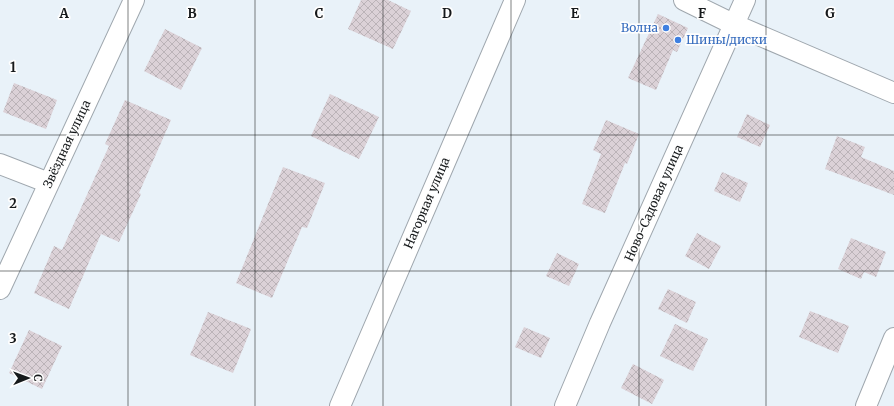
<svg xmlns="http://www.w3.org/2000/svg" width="894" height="406" font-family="Merriweather,serif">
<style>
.building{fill:url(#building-cross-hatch)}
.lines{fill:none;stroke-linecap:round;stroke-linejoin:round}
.street-casing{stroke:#9fa7ae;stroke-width:22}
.street{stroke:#fff;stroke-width:20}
.grid{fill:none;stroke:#16191b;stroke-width:1;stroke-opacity:0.55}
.shop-dot{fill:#3f7fe0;stroke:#fefefe;stroke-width:1.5}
.labels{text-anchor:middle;stroke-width:3.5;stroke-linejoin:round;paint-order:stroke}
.shop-label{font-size:12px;fill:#366cbe;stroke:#fefefe;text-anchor:end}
.street-label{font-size:12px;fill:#16191b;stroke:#fefefe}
.grid-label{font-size:13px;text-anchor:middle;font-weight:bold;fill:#16191b;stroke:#fefefe;stroke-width:3.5;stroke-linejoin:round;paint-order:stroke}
</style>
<defs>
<pattern id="building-cross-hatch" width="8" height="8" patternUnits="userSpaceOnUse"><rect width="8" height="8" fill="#dbd1d7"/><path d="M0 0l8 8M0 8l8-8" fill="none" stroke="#bbb3b8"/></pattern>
</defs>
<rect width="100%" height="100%" fill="#e9f2f9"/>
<path class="building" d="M 361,0 L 388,0 L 411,11 L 393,49 L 348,29 Z
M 658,14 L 688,28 L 677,52 L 673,50 L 656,90 L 628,78 Z
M 165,29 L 202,48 L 181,90 L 144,71 Z
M 14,83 L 57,100 L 46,129 L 3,112 Z
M 330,94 L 379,117 L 359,159 L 311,136 Z
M 125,100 L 171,120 L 139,193 L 141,194 L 119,242 L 101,234 L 69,309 L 34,293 L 54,246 L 62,250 L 109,146 L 105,144 Z
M 747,114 L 770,125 L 760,147 L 737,137 Z
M 606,120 L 639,134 L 627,164 L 625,163 L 605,213 L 582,204 L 601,154 L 593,150 Z
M 837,136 L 865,147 L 861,157 L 894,171 L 894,195 L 825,169 Z
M 283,167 L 325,183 L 307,228 L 302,227 L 272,298 L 236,283 Z
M 722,172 L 748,183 L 740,202 L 714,191 Z
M 697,233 L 721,246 L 709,269 L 685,256 Z
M 851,238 L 886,252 L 876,277 L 864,272 L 861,279 L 838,269 Z
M 557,253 L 579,264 L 569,286 L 546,276 Z
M 668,289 L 696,302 L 687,323 L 658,309 Z
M 810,311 L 849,326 L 838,353 L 799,337 Z
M 208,312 L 251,329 L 233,373 L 190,355 Z
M 675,324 L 708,339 L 693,371 L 660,356 Z
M 524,327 L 550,338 L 541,358 L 515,347 Z
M 29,330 L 62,346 L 42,389 L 9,373 Z
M 633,364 L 664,380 L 652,404 L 621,388 Z"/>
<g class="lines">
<g class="street-casing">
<path id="street" d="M 684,0 L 733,24 L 894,93
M 0,164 L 49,183
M 0,289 L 134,0
M 340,406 L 515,0
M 565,406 L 600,323 L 745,0
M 866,406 L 894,338"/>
</g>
<use href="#street" class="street"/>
</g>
<path class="grid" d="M 128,0 L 128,406M 255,0 L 255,406M 383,0 L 383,406M 511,0 L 511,406M 639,0 L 639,406M 766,0 L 766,406M 0,135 L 894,135M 0,271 L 894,271"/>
<g class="shop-dot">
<circle cx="666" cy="28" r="4"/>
<circle cx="678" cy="40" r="4"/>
</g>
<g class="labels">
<g class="shop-label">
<text x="658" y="32">Волна</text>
<text x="686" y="44" text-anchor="start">Шины/диски</text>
</g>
<g class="street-label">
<text transform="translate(67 144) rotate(-65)" y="4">Звёздная улица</text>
<text transform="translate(427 203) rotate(-67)" y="4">Нагорная улица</text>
<text transform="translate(654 203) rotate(-66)" y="4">Ново-Садовая улица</text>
</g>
</g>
<g class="grid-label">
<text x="64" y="18">A</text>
<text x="192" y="18">B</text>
<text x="319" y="18">C</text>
<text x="447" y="18">D</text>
<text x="575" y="18">E</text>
<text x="702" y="18">F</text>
<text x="830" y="18">G</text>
<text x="13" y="72">1</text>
<text x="13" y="208">2</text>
<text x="13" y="343">3</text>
</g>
<g transform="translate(28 378) rotate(89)" stroke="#fefefe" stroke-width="3" paint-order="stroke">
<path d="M0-3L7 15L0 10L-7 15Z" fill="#16191b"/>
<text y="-6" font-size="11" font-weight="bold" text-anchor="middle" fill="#16191b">С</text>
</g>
</svg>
